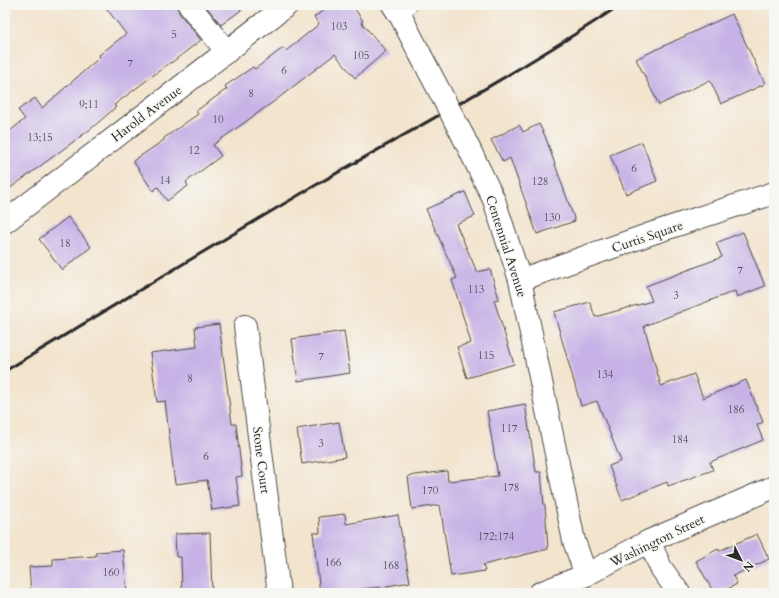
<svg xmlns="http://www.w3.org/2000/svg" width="779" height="598" font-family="Cardo,serif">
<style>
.building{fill:#c6b2e6}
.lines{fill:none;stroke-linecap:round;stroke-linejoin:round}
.lane-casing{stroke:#494743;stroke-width:12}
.street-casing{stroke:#494743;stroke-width:24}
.secondary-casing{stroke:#494743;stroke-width:24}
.primary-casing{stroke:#494743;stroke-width:24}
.lane{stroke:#fff;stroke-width:11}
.street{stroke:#fff;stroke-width:22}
.secondary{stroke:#fff;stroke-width:22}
.primary{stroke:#fff;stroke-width:22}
.rail{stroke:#2b2b2b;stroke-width:3}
.secondary-bridge-casing{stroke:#494743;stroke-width:24;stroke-linecap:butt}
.secondary-bridge{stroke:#fff;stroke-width:22}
.labels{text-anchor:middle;stroke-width:3;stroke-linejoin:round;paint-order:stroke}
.number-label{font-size:11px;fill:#524d5a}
.street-label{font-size:13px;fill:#2b2b2b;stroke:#f6f6f2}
</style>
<rect width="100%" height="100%" fill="#f6f6f2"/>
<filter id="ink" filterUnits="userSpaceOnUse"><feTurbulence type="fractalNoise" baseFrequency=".025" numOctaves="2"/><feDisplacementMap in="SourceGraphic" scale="8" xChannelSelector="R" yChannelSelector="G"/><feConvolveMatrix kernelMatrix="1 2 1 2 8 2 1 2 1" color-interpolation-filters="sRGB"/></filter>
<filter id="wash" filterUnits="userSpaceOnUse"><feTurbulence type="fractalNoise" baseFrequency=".012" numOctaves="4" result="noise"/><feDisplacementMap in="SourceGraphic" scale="16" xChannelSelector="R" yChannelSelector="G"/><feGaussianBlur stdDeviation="0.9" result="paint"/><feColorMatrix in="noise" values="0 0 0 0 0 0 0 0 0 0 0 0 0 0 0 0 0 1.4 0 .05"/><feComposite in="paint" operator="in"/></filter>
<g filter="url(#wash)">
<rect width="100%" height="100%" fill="#f3e4ce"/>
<g id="blocks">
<path class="building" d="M 104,5 L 177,5 L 179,13 L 201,40 L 171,63 L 171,62 L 114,105 L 116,107 L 92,128 L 5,192 L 5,135 L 25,119 L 18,110 L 35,98 L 42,108 L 100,57 L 99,55 L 126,34 Z
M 205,5 L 248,5 L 221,25 Z
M 331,5 L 352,5 L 363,21 L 361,22 L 386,51 L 355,78 L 335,54 L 276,100 L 213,145 L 221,156 L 186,182 L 188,186 L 167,201 L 158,187 L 153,191 L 133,161 L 164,140 L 164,138 L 198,114 L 196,111 L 227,89 L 225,86 L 253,67 L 255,69 L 283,48 L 286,51 L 319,24 L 314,17 Z
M 732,14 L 765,84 L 721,104 L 710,80 L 659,105 L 636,59 Z
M 539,124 L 545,136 L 575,221 L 537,234 L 510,158 L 503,162 L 491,140 L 519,125 L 523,132 Z
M 642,142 L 657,181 L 626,194 L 610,155 Z
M 465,192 L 475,216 L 456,224 L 477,272 L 490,269 L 499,299 L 494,300 L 514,364 L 467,378 L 457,347 L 471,343 L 452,280 L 457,278 L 426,209 Z
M 68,217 L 91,247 L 62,270 L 39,239 Z
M 743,232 L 765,286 L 737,297 L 735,291 L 644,326 L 661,386 L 694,374 L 703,398 L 746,380 L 763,422 L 757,425 L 763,440 L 710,462 L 713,470 L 668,486 L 667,482 L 622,500 L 609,466 L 621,461 L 597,401 L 581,406 L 554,312 L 590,302 L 595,317 L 652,301 L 646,286 L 722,257 L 716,243 Z
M 219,324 L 232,424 L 236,424 L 242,476 L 236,477 L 240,506 L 212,510 L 207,480 L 175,484 L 165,401 L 157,402 L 150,353 L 197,347 L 195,327 Z
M 344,331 L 350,373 L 298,381 L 292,339 Z
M 525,404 L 536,472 L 541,472 L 544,505 L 545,505 L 548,549 L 483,565 L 485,571 L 451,576 L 440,505 L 412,509 L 408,476 L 447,471 L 448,481 L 498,476 L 487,411 Z
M 339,422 L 345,457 L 302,464 L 297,429 Z
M 345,514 L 346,524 L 398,515 L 410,582 L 381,587 L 320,593 L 313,533 L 320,533 L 319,517 Z
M 210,533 L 212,593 L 182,593 L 181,557 L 176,557 L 175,534 Z
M 757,534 L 769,559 L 733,576 L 737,584 L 720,593 L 714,593 L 696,561 L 718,549 L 719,551 Z
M 123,550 L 127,593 L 31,593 L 29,567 L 53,566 L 53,559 L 96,556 L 96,552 Z"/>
</g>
</g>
<g filter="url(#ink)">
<use href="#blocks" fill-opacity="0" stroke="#494743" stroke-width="1"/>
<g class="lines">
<g class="lane-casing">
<path id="lane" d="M 401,17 L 413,5"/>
</g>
<g class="street-casing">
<path id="street" d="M 189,5 L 227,52
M 5,222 L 287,5
M 520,280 L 650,234 L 774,193
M 245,326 L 279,593
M 649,541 L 661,568 L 679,593"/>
</g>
<g class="secondary-casing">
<path id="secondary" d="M 393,5 L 401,17 L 420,54
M 463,136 L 494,200 L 520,280 L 574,541 L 586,575"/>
</g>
<g class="primary-casing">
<path id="primary" d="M 540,593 L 586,575 L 649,541 L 774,487"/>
</g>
<use href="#lane" class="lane"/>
<use href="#street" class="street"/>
<use href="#secondary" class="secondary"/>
<use href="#primary" class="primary"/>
<path class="rail" d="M 5,371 C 111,308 216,243 323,181 C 423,124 524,69 620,5"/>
<g class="secondary-bridge-casing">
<path id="secondary-bridge" d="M 420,54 L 463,136"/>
</g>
<use href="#secondary-bridge" class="secondary-bridge"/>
</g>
</g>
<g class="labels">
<g class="number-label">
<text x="339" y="30">103</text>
<text x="174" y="38">5</text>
<text x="361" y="59">105</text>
<text x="130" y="67">7</text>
<text x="284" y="74">6</text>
<text x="251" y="97">8</text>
<text x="89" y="108">9;11</text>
<text x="218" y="123">10</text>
<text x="40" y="141">13;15</text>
<text x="194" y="154">12</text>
<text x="634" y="172">6</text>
<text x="165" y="184">14</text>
<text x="540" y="185">128</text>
<text x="552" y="221">130</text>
<text x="65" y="247">18</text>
<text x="740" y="274">7</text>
<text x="476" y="293">113</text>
<text x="676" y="299">3</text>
<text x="486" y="359">115</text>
<text x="321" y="360">7</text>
<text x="605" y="378">134</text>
<text x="190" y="382">8</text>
<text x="736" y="413">186</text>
<text x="509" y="432">117</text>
<text x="680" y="443">184</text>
<text x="321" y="447">3</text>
<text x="206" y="460">6</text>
<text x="511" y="491">178</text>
<text x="430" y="494">170</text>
<text x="496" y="540">172;174</text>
<text x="333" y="566">166</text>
<text x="391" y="569">168</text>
<text x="111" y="576">160</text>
</g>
<g class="street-label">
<text transform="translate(146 113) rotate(-37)" y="5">Harold Avenue</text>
<text transform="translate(647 236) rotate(-19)" y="5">Curtis Square</text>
<text transform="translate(507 246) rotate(72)" y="5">Centennial Avenue</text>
<text transform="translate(262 460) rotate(83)" y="5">Stone Court</text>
<text transform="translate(657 540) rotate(-26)" y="5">Washington Street</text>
</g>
</g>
<rect width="779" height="598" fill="none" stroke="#f6f6f2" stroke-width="20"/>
<g transform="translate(741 560) rotate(132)" stroke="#f6f6f2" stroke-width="3" paint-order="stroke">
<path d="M0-3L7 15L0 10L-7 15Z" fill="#2b2b2b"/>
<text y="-6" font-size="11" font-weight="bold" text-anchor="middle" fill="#2b2b2b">N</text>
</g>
</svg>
